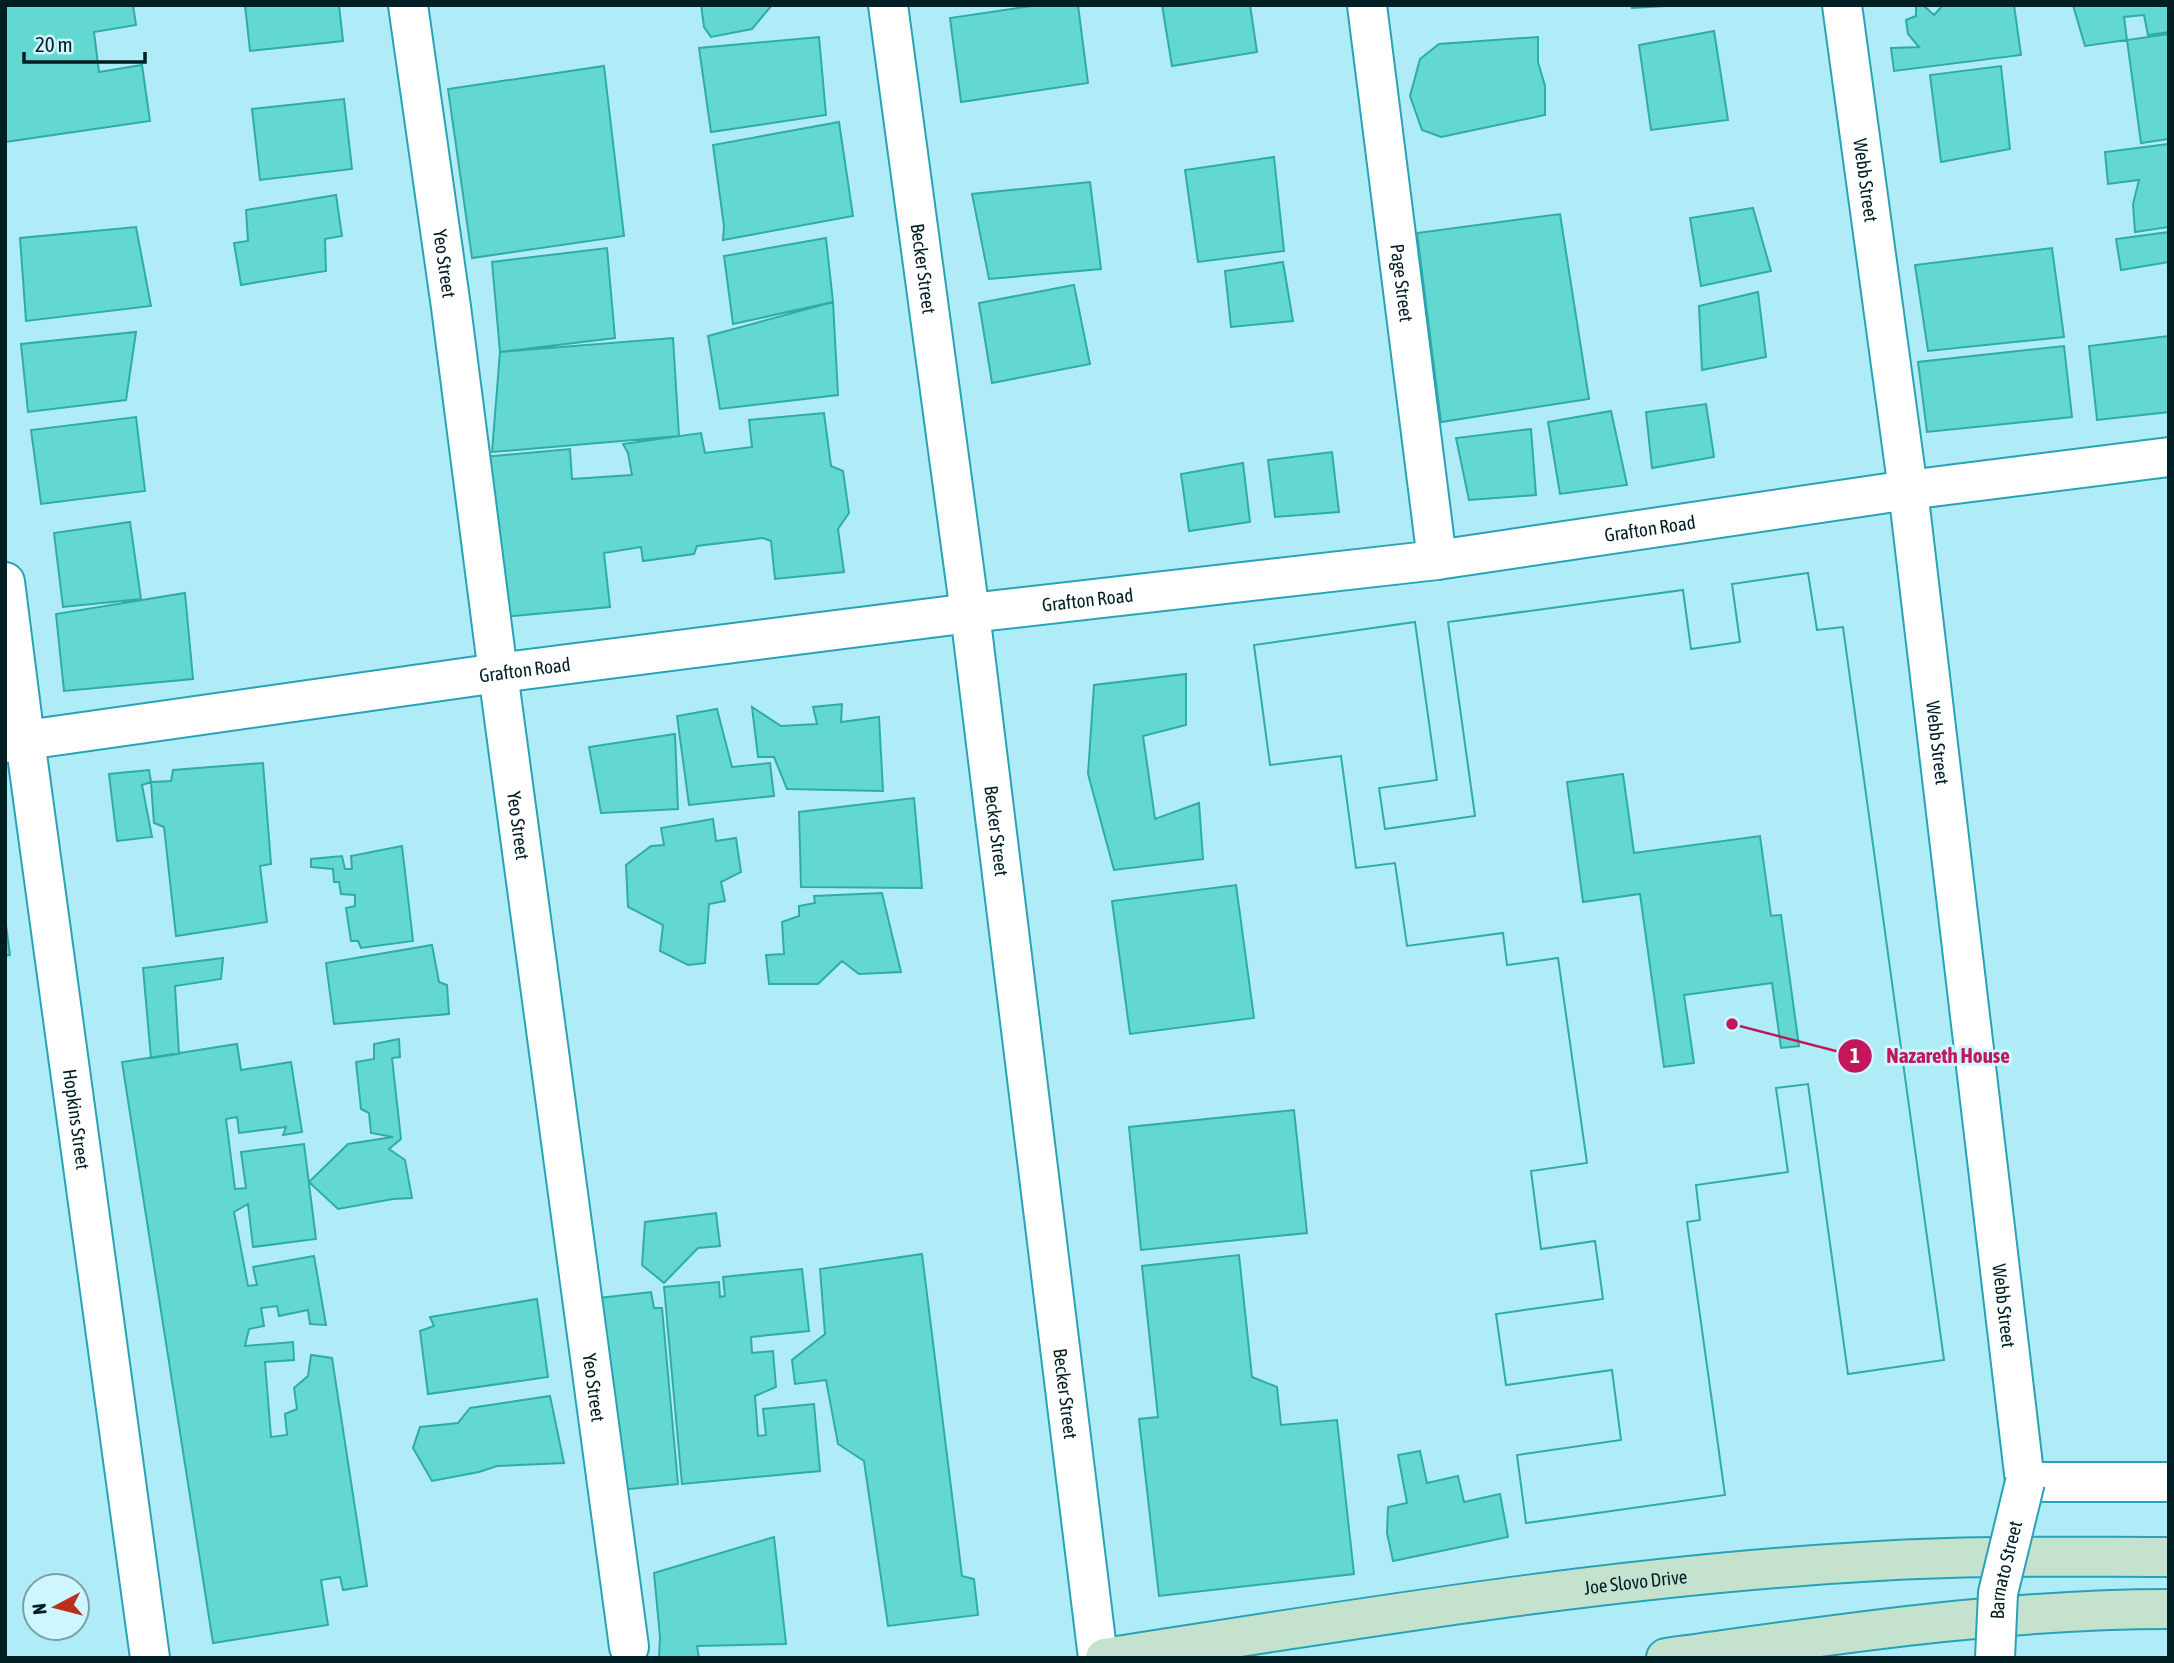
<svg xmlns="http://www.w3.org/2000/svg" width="2174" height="1663" font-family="'Asap Condensed',sans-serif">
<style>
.building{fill:#63d7d1;stroke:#30aca7;stroke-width:2;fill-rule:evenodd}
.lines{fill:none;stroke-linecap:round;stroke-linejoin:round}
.minor-casing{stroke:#28a3b6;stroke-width:42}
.secondary-casing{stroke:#28a3b6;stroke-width:42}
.minor{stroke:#fff;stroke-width:38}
.secondary{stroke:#c4e2ce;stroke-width:38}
.minor-bridge-casing{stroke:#28a3b6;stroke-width:42;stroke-linecap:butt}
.minor-bridge{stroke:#fff;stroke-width:38}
.labels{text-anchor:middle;stroke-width:6;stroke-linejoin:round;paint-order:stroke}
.street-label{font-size:19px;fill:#001f25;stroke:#cef6fe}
.leader{fill:none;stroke:#c2185b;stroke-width:2.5}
.callout-dot{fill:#c2185b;stroke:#cef6fe;stroke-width:2.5}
.mark-label{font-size:21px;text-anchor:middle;font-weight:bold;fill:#fff}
.callout-label{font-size:21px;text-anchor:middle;font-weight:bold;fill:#c2185b;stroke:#cef6fe;stroke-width:6;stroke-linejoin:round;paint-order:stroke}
</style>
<rect width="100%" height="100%" fill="#b0ecf8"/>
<path class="building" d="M 5,5 L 133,5 L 136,25 L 94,32 L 99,72 L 142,65 L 150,121 L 5,142 Z
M 245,5 L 339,5 L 343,41 L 250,51 Z
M 701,5 L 772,5 L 752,29 L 711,37 L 704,27 Z
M 1039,5 L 1078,5 L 1088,83 L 961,102 L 950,18 Z
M 1162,5 L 1250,5 L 1257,52 L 1172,66 Z
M 1631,5 L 1682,5 L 1632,8 Z
M 1916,5 L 1923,5 L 1934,15 L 1943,5 L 2014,5 L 2021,55 L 1894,71 L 1891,48 L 1919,47 L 1908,34 L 1906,20 L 1916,16 Z
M 2073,5 L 2169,5 L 2169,32 L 2148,35 L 2144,15 L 2124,17 L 2127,40 L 2085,46 Z
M 1714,31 L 1728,120 L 1651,130 L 1639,45 Z
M 2169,34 L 2169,139 L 2141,143 L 2127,40 Z
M 819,37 L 826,115 L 711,132 L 699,48 Z
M 1538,37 L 1538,62 L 1545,86 L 1545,115 L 1441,137 L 1422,130 L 1410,96 L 1420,59 L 1439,44 Z
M 604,66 L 624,236 L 472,258 L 448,89 Z
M 2001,66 L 2010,149 L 1941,162 L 1930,75 Z
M 344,99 L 352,169 L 260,180 L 252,109 Z
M 839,122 L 853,216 L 723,240 L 724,226 L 713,145 Z
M 2169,144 L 2169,227 L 2135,232 L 2133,204 L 2139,180 L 2108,184 L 2105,152 Z
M 1274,157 L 1284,251 L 1198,262 L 1185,170 Z
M 1090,182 L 1101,269 L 989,279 L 972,194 Z
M 336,195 L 342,236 L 325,239 L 326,271 L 241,285 L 234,243 L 248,241 L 246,210 Z
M 1753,208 L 1771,271 L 1701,286 L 1690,218 Z
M 1560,214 L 1589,399 L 1441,422 L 1417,233 Z
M 136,227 L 151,306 L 26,321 L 20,238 Z
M 2169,232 L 2169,262 L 2121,270 L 2116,239 Z
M 826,238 L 833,302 L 733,324 L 724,256 Z
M 607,248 L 615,338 L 500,352 L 492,262 Z
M 2052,248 L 2064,337 L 1928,351 L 1915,265 Z
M 1283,262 L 1293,321 L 1231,327 L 1225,271 Z
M 1074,285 L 1090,364 L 992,383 L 979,303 Z
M 1758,292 L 1766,357 L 1702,370 L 1699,306 Z
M 833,302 L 838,395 L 720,409 L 708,336 Z
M 136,332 L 126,400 L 28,412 L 21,344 Z
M 2169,336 L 2169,412 L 2097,420 L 2089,346 Z
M 673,338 L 679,436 L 492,452 L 500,352 Z
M 2064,346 L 2072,417 L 1927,432 L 1918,362 Z
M 1706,404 L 1714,457 L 1652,468 L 1646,412 Z
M 1611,411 L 1627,485 L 1560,494 L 1548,422 Z
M 824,413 L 831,466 L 843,471 L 849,513 L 838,529 L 844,572 L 775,579 L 771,541 L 763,538 L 697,546 L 694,554 L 643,561 L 641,547 L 604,553 L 610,607 L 502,617 L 483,457 L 570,449 L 572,479 L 632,475 L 628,453 L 623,444 L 701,433 L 705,453 L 752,447 L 749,420 Z
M 136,417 L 145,491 L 41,504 L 31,430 Z
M 1531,429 L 1536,495 L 1469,500 L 1456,438 Z
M 1332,452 L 1339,512 L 1275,517 L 1268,460 Z
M 1243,463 L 1250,522 L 1189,531 L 1181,474 Z
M 130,522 L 141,599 L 63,607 L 54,533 Z
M 1808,573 L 1817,630 L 1843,627 L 1944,1360 L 1848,1374 L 1808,1084 L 1776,1088 L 1788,1172 L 1696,1185 L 1700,1220 L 1687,1222 L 1725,1495 L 1526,1523 L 1517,1455 L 1621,1440 L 1612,1370 L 1506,1385 L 1496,1314 L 1603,1299 L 1595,1241 L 1541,1249 L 1531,1171 L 1587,1163 L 1558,958 L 1507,965 L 1503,933 L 1407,946 L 1395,863 L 1356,868 L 1341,756 L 1270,765 L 1254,645 L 1415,622 L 1437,780 L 1379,788 L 1385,829 L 1475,816 L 1448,622 L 1683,590 L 1691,649 L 1740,642 L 1732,584 ZM 1623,774 L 1634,853 L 1760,836 L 1771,916 L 1781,915 L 1799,1046 L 1781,1048 L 1772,983 L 1684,995 L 1694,1063 L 1664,1067 L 1640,894 L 1583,902 L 1567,782 Z
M 1808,573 L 1817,630 L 1843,627 L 1944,1360 L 1848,1374 L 1808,1084 L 1776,1088 L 1788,1172 L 1696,1185 L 1700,1220 L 1687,1222 L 1725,1495 L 1526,1523 L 1517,1455 L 1621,1440 L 1612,1370 L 1506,1385 L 1496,1314 L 1603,1299 L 1595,1241 L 1541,1249 L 1531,1171 L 1587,1163 L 1558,958 L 1507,965 L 1503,933 L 1407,946 L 1395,863 L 1356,868 L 1341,756 L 1270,765 L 1254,645 L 1415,622 L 1437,780 L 1379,788 L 1385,829 L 1475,816 L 1448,622 L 1683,590 L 1691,649 L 1740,642 L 1732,584 Z
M 185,593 L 193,679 L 64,691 L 56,614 Z
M 1186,674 L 1186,725 L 1143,736 L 1155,819 L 1199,803 L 1203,859 L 1114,870 L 1088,774 L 1094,685 Z
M 842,704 L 841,722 L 879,717 L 883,791 L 787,789 L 774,757 L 758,757 L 752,707 L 781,726 L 817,724 L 813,707 Z
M 717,709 L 732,767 L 770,763 L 774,796 L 689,805 L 677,716 Z
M 675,734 L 678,809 L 601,813 L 589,747 Z
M 263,763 L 271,864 L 260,866 L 267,922 L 176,936 L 164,827 L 154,823 L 151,782 L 171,781 L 173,770 Z
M 149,770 L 151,782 L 142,785 L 152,837 L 117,841 L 109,774 Z
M 914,798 L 922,888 L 801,887 L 799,812 Z
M 713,819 L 716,841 L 736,838 L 741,872 L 721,882 L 725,901 L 709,904 L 705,963 L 688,965 L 660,951 L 663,925 L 628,907 L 626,865 L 651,846 L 664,845 L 661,828 Z
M 402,846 L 413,941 L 361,948 L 358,941 L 351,941 L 346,908 L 355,906 L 355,895 L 341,894 L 339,882 L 334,882 L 333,869 L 311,867 L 311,859 L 342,856 L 345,869 L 352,869 L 351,856 Z
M 1236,885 L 1254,1018 L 1130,1034 L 1112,901 Z
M 882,893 L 901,972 L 859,974 L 842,961 L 818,984 L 769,984 L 766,955 L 784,954 L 782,922 L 799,916 L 799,906 L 815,903 L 814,896 Z
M 5,918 L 10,955 L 5,956 Z
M 432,945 L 439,982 L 447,985 L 449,1014 L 334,1024 L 326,963 Z
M 223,958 L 221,979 L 175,986 L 179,1054 L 151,1058 L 143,968 Z
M 399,1039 L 400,1057 L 392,1058 L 401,1139 L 389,1149 L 405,1160 L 412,1198 L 393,1199 L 338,1209 L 309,1182 L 348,1144 L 393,1137 L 371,1133 L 369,1113 L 361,1109 L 356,1062 L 374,1059 L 374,1044 Z
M 237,1044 L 241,1070 L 291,1062 L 302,1132 L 283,1135 L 286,1127 L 239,1133 L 237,1117 L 226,1119 L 235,1189 L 246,1188 L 241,1152 L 304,1144 L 316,1239 L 253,1247 L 248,1204 L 234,1212 L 248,1286 L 257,1285 L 253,1267 L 314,1256 L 326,1325 L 310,1324 L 308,1310 L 279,1316 L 277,1306 L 261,1308 L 264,1326 L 249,1329 L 245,1346 L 293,1342 L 294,1360 L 265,1362 L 271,1437 L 287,1435 L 285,1414 L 297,1409 L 294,1388 L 308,1376 L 311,1355 L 332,1358 L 367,1586 L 343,1590 L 340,1577 L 321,1580 L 328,1625 L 213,1643 L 122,1062 Z
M 1294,1110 L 1307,1233 L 1141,1250 L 1129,1127 Z
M 716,1213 L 720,1246 L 698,1248 L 664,1283 L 642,1265 L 645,1222 Z
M 922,1254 L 962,1576 L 974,1579 L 978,1615 L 888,1626 L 864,1461 L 838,1444 L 826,1380 L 795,1384 L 792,1360 L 825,1334 L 820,1269 Z
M 1239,1255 L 1252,1377 L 1277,1387 L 1281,1425 L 1337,1420 L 1354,1574 L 1159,1596 L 1139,1419 L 1158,1417 L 1142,1266 Z
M 802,1269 L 809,1331 L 751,1337 L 752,1353 L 773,1351 L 776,1387 L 755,1396 L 758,1436 L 766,1435 L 763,1409 L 814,1404 L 820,1471 L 682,1484 L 664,1287 L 719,1282 L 720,1297 L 725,1296 L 723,1277 Z
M 651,1292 L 654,1308 L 662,1308 L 678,1484 L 620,1490 L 599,1298 Z
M 537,1299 L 548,1377 L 428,1394 L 420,1331 L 434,1326 L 430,1317 Z
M 550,1396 L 564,1463 L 497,1466 L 479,1472 L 432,1481 L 413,1448 L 420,1427 L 458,1423 L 470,1408 Z
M 1420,1451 L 1427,1483 L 1458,1476 L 1464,1502 L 1500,1494 L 1508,1537 L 1393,1561 L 1387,1533 L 1388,1507 L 1407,1503 L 1398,1455 Z
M 774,1537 L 786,1644 L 697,1646 L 699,1658 L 659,1658 L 660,1637 L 654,1573 Z"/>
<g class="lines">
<g class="minor-casing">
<g id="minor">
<path id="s1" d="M 408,5 L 451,307 L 498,673 L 629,1647"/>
<path id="s2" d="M 888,5 L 970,613 L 1098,1658"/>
<path id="s3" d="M 1367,5 L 1437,560"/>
<path id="s4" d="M 1842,5 L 1908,490 L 2025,1482 L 2169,1482"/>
<path id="s5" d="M 5,582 L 25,740 L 150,1658"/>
<path id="s6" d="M 5,743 L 498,673 L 970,613 L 1437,560 L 1908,490 L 2169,457"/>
</g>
</g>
<g class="secondary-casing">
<g id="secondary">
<path id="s7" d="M 1105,1658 C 1362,1618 1619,1575 1878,1561 C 1975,1555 2072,1557 2169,1557"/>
<path d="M 1666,1658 C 1833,1635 2001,1609 2169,1609"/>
</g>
</g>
<use href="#minor" class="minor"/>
<use href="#secondary" class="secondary"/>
<g class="minor-bridge-casing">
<g id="minor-bridge">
<path id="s8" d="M 1995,1658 L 1998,1593 L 2025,1482"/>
</g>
</g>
<use href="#minor-bridge" class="minor-bridge"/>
</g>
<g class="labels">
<g class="street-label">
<text dy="7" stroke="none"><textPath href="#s4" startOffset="177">Webb Street</textPath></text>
<text dy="7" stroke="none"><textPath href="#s1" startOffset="261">Yeo Street</textPath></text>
<text dy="7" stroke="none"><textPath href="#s2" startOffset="266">Becker Street</textPath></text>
<text dy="7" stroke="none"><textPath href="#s3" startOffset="280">Page Street</textPath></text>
<text dy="7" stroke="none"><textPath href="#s6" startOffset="1659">Grafton Road</textPath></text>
<text dy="7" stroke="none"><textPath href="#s6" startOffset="1092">Grafton Road</textPath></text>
<text dy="7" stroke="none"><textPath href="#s6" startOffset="525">Grafton Road</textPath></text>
<text dy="7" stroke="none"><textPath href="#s4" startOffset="744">Webb Street</textPath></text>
<text dy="7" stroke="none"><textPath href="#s1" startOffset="828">Yeo Street</textPath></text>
<text dy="7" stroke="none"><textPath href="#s2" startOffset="833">Becker Street</textPath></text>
<text dy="7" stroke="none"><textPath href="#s5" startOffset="542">Hopkins Street</textPath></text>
<text dy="7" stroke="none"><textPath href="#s4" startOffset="1311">Webb Street</textPath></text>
<text dy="7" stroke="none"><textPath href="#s1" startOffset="1395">Yeo Street</textPath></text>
<text dy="7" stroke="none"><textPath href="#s2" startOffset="1400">Becker Street</textPath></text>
<text dy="7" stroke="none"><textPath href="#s8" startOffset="89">Barnato Street</textPath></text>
<text dy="7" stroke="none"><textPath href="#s7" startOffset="536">Joe Slovo Drive</textPath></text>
</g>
</g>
<path class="leader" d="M1732 1024L1855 1056"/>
<g class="callout-dot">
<circle cx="1732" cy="1024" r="7"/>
<circle cx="1855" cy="1056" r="18"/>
</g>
<g class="mark-label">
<text x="1855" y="1063">1</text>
</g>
<g class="callout-label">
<text x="1948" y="1063">Nazareth House</text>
</g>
<rect width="2174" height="1663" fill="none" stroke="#001f25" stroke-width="14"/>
<g transform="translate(56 1607) rotate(263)"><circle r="33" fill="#cef6fe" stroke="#7ca0a7" stroke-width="2"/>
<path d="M0-5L12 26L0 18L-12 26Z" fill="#bb2f1c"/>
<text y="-10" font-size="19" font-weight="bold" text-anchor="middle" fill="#001f25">N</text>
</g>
<path d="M24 52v10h121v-10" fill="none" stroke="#001f25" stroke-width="3.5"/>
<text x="35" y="52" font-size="21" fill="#001f25" stroke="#cef6fe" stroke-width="5" paint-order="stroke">20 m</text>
</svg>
